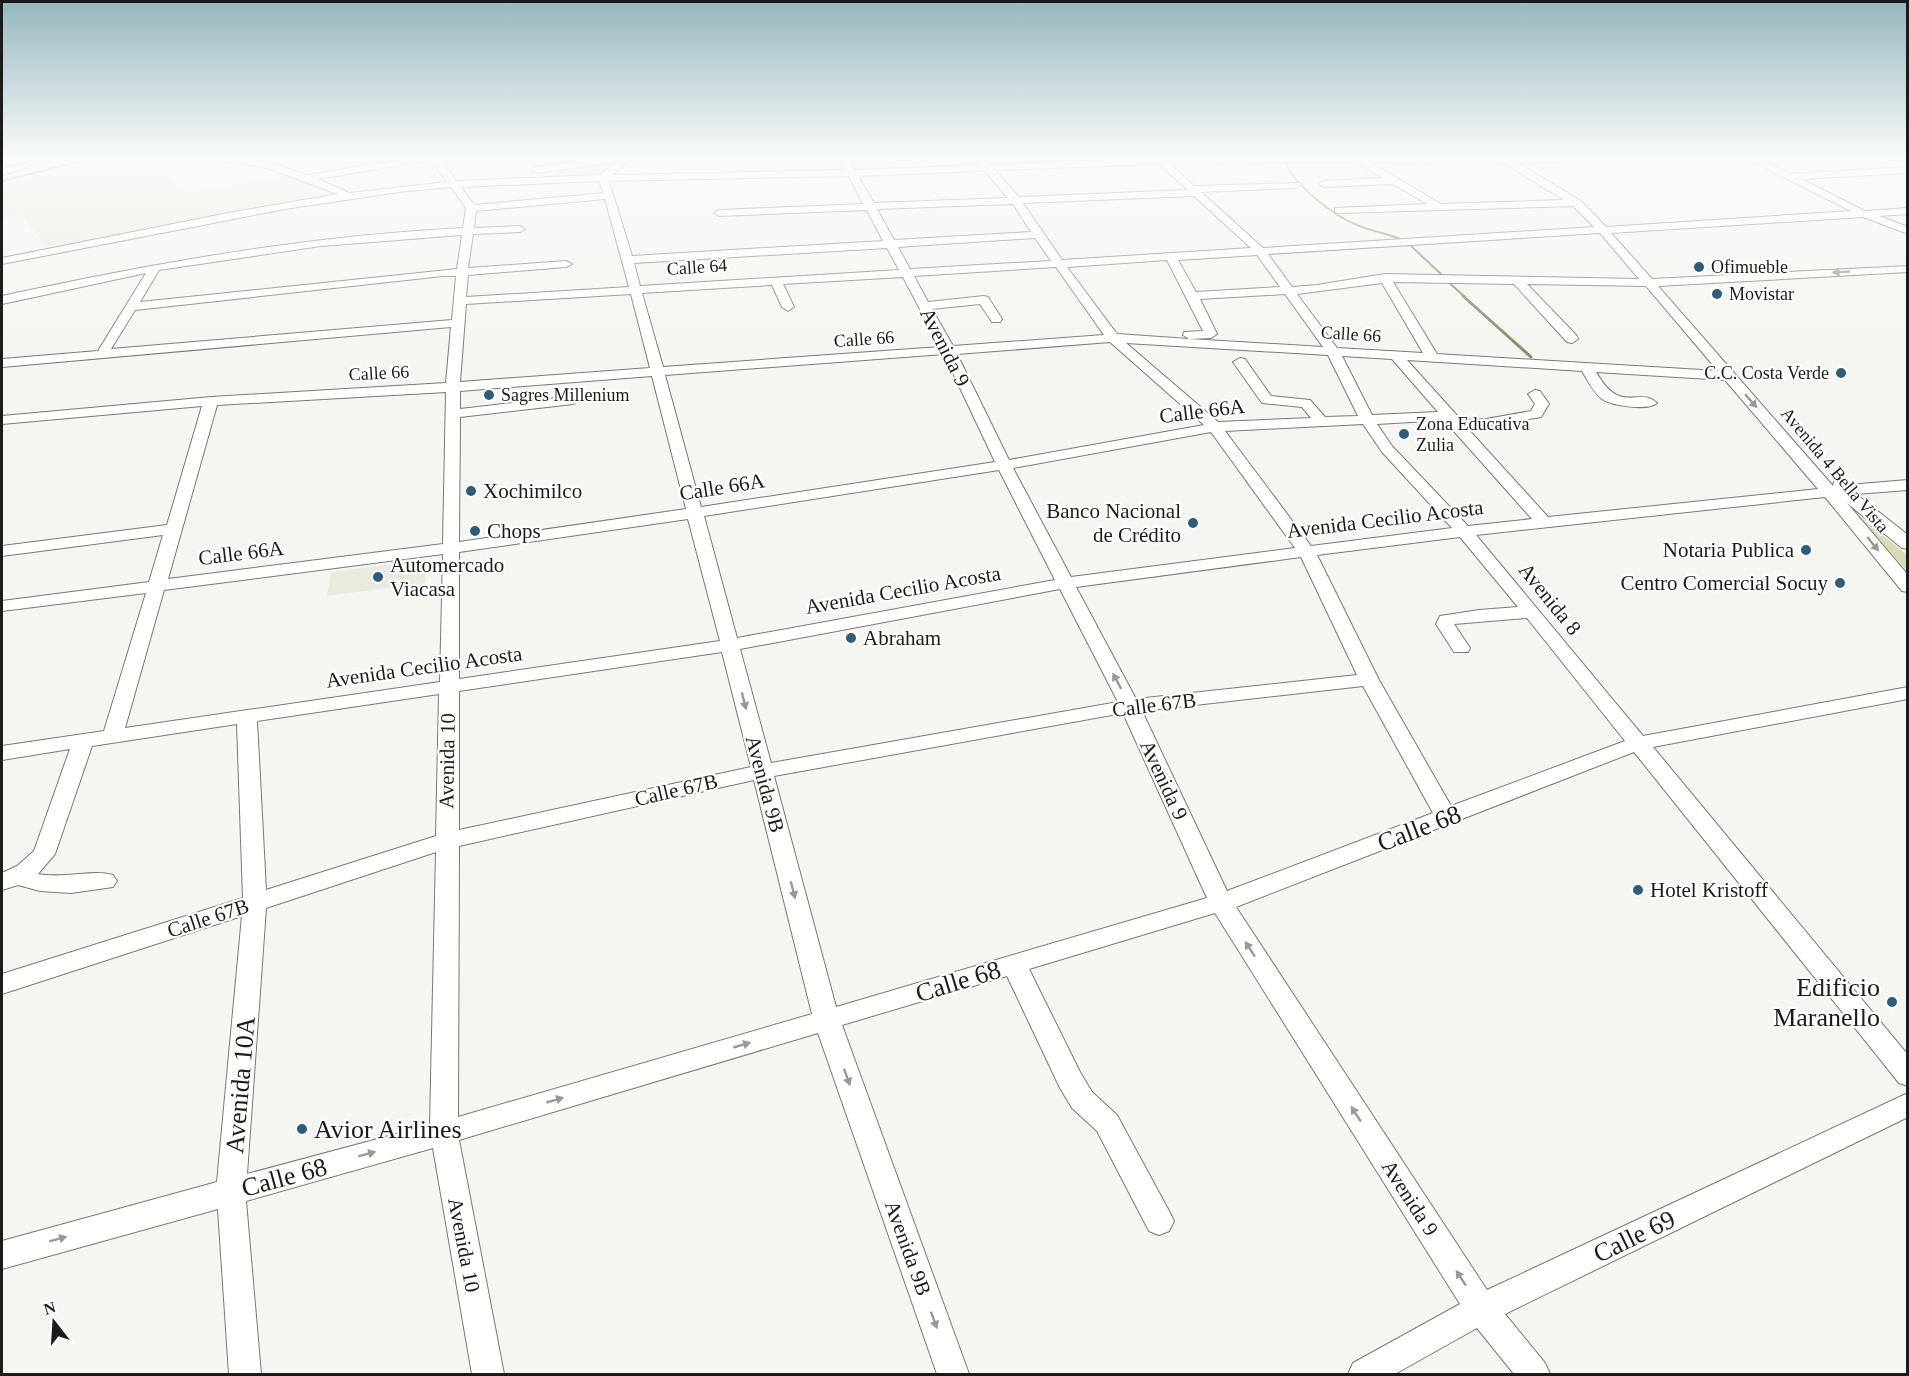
<svg xmlns="http://www.w3.org/2000/svg" width="1909" height="1376" font-family="Georgia,serif">
<style>
.built{fill:#eaebdf}
.green{fill:#d9dbb2}
.lines{fill:none;stroke-linecap:round;stroke-linejoin:round}
.stream-far1{stroke:#8a8c62;stroke-width:2}
.stream{stroke:#8a8c62;stroke-width:3}
.minor-casing{stroke:#797a75;stroke-width:2}
.minor{fill:#fff;fill-rule:evenodd}
.oneway{fill:#989898}
.poi-dot{fill:#2d5d7c;stroke:#fff;stroke-width:2}
.labels{text-anchor:middle;stroke-width:4.5;stroke-linejoin:round;paint-order:stroke}
.far-street-label{font-size:18px;fill:#1b1b1a;stroke:#fff}
.far-poi-label{font-size:18px;fill:#1b1b1a;stroke:#fff;text-anchor:start}
.street-label{font-size:21px;fill:#1b1b1a;stroke:#fff}
.poi-label{font-size:21px;fill:#1b1b1a;stroke:#fff;text-anchor:start}
.near-street-label{font-size:26px;fill:#1b1b1a;stroke:#fff}
.near-poi-label{font-size:26px;fill:#1b1b1a;stroke:#fff;text-anchor:end}
</style>
<rect width="100%" height="100%" fill="#f5f6f1"/>
<path class="built" d="M 108,157 L 140,157 L 187,193 L 284,176 L 334,193 L 46,247 L 22,215 L 2,218 L 2,186 Z
M 426,560 L 425,583 L 327,596 L 331,572 Z"/>
<path class="green" d="M 615,163 L 598,174 L 550,175 L 569,168 Z
M 1858,515 L 1907,555 L 1907,571 Z"/>
<g class="lines">
<path class="stream-far1" d="M 1285,162 C 1294,185 1334,216 1357,225 C 1373,232 1388,233 1405,241
M 2,181 L 97,157
M 1410,245 L 1442,275
M 1447,281 L 1465,297"/>
<path class="stream" d="M 1463,296 L 1531,357"/>
<g class="minor-casing">
<path id="minor" d="M 43,157 L 58,157 L 2,175 L 2,169 Z
M 209,157 L 234,157 L 266,161 L 307,175 L 416,157 L 439,157 L 456,181 L 600,175 L 616,162 L 535,173 L 530,170 L 535,167 L 615,157 L 640,157 L 626,163 L 612,175 L 845,170 L 838,157 L 848,157 L 855,170 L 980,165 L 978,162 L 983,159 L 990,165 L 1154,157 L 1610,157 L 1605,160 L 1518,163 L 1581,201 L 1606,227 L 1851,211 L 1743,157 L 1755,157 L 1791,174 L 1908,167 L 1908,173 L 1801,179 L 1865,211 L 1908,208 L 1908,214 L 1879,216 L 1908,227 L 1908,234 L 1863,217 L 1611,233 L 1652,279 L 1908,266 L 1908,272 L 1658,286 L 1833,486 L 1834,482 L 1840,480 L 1848,485 L 1908,480 L 1908,490 L 1856,494 L 1908,535 L 1908,549 L 1902,548 L 1847,503 L 1908,575 L 1908,592 L 1902,591 L 1825,497 L 1476,535 L 1643,736 L 1908,687 L 1908,699 L 1653,747 L 1908,1055 L 1908,1086 L 1899,1083 L 1634,752 L 1236,907 L 1487,1290 L 1908,1093 L 1908,1117 L 1505,1314 L 1545,1363 L 1550,1374 L 1514,1374 L 1477,1328 L 1395,1374 L 1348,1374 L 1353,1363 L 1460,1304 L 1215,913 L 1029,969 L 1080,1072 L 1092,1092 L 1117,1115 L 1169,1211 L 1174,1221 L 1169,1231 L 1159,1235 L 1149,1231 L 1097,1131 L 1072,1108 L 1060,1088 L 1007,976 L 842,1025 L 969,1374 L 937,1374 L 818,1033 L 459,1140 L 504,1374 L 472,1374 L 433,1148 L 246,1201 L 261,1374 L 229,1374 L 218,1209 L 2,1269 L 2,1241 L 217,1182 L 242,916 L 2,994 L 2,974 L 243,898 L 237,724 L 92,746 L 55,854 L 38,874 C 63,879 93,869 113,875 L 117,881 L 113,887 L 71,893 L 40,891 L 18,885 L 2,890 L 2,873 L 17,866 L 34,851 L 70,749 L 2,760 L 2,746 L 104,731 L 146,593 L 2,611 L 2,601 L 149,582 L 163,535 L 2,556 L 2,546 L 167,525 L 202,406 L 2,424 L 2,416 L 211,397 L 446,383 L 451,327 L 2,367 L 2,359 L 98,351 L 146,273 L 2,304 L 2,296 C 154,263 306,236 463,228 L 466,208 L 451,187 L 399,192 L 285,209 L 2,264 L 2,258 L 228,213 L 338,194 L 264,167 L 214,160 ZM 431,160 L 447,182 L 349,193 L 318,179 ZM 1281,162 L 1356,162 L 1383,178 L 1323,181 L 1318,184 L 1323,187 L 1393,184 L 1427,204 L 1335,208 L 1335,212 L 1339,213 L 1573,206 L 1594,227 L 1263,248 L 1201,192 L 1296,188 L 1301,185 L 1300,183 L 1194,186 L 1170,164 ZM 1370,162 L 1505,164 L 1564,200 L 1441,204 ZM 1159,164 L 1188,190 L 1019,197 L 995,170 ZM 978,171 L 985,171 L 1008,198 L 874,203 L 858,176 ZM 849,176 L 863,204 L 719,210 L 714,213 L 719,216 L 867,210 L 883,241 L 632,256 L 609,181 ZM 599,181 L 604,193 L 474,205 L 461,187 ZM 1194,196 L 1251,248 L 1062,260 L 1023,203 ZM 605,199 L 629,287 L 466,297 L 468,275 L 566,267 L 572,264 L 566,261 L 468,268 L 473,234 L 520,232 L 525,229 L 520,226 L 474,228 L 476,211 ZM 1013,204 L 1031,232 L 894,240 L 877,209 ZM 1600,233 L 1639,279 L 1385,274 L 1317,285 L 1292,287 L 1268,254 ZM 462,235 L 457,269 L 140,302 L 159,270 L 321,246 ZM 1035,238 L 1051,261 L 910,269 L 898,247 ZM 887,248 L 899,270 L 640,286 L 634,263 ZM 1257,255 L 1280,287 L 1196,292 L 1178,260 ZM 1167,260 L 1203,331 L 1184,332 L 1183,335 L 1189,339 L 1117,334 L 1067,267 ZM 1056,267 L 1104,335 L 953,346 L 932,309 L 980,304 L 992,322 L 1000,322 L 1002,319 L 988,297 L 984,296 L 928,302 L 914,276 ZM 443,276 L 456,276 L 452,320 L 111,349 L 135,310 ZM 903,277 L 940,347 L 663,367 L 642,293 L 772,285 L 782,307 L 788,311 L 794,307 L 783,284 ZM 1393,282 L 1514,284 L 1567,342 L 1572,343 L 1578,339 L 1577,336 L 1527,284 L 1646,286 L 1718,371 L 1437,354 ZM 1382,283 L 1423,353 L 1337,348 L 1297,294 ZM 631,294 L 650,368 L 460,382 L 466,304 ZM 1285,294 L 1323,347 L 1189,339 L 1211,338 L 1217,334 L 1200,299 ZM 1110,342 L 1204,425 L 1009,460 L 957,354 ZM 1126,343 L 1328,355 L 1358,416 L 1325,417 L 1310,400 L 1271,396 L 1245,359 L 1240,358 L 1233,362 L 1262,403 L 1302,407 L 1311,418 L 1218,422 ZM 944,354 L 995,462 L 701,507 L 665,375 ZM 1342,356 L 1392,359 L 1438,412 L 1372,415 ZM 1407,360 L 1582,371 C 1588,381 1593,392 1602,399 C 1611,406 1649,411 1657,403 C 1639,386 1621,416 1596,372 L 1725,380 L 1818,489 L 1548,517 L 1468,429 L 1541,417 L 1549,404 L 1540,391 L 1535,390 L 1528,394 L 1535,404 L 1531,411 L 1486,419 L 1461,420 ZM 652,376 L 686,509 L 459,542 L 460,417 L 573,404 L 580,400 L 573,396 L 460,409 L 460,391 ZM 446,392 L 443,544 L 168,579 L 217,405 ZM 1445,420 L 1451,428 L 1532,519 L 1468,526 L 1392,446 L 1377,424 ZM 1363,424 L 1382,452 L 1452,528 L 1311,546 L 1225,431 ZM 1211,432 L 1295,548 L 1071,577 L 1013,468 ZM 999,470 L 1055,580 L 737,638 L 704,516 ZM 688,519 L 720,641 L 459,679 L 459,552 ZM 1460,537 L 1518,607 L 1479,610 L 1440,616 L 1436,624 L 1454,652 L 1468,652 L 1470,648 L 1454,624 L 1527,618 L 1625,741 L 1451,806 L 1379,680 L 1317,555 ZM 443,554 L 440,682 L 125,728 L 164,590 ZM 1301,557 L 1357,675 L 1136,699 L 1076,587 ZM 1060,589 L 1118,702 L 771,763 L 740,649 ZM 722,652 L 751,767 L 459,830 L 459,691 ZM 1363,686 L 1433,813 L 1227,891 L 1142,711 ZM 439,694 L 436,836 L 266,890 L 257,721 ZM 1123,713 L 1207,898 L 836,1007 L 774,776 ZM 754,780 L 812,1014 L 458,1117 L 459,846 ZM 436,852 L 430,1125 L 247,1174 L 266,908 Z"/>
</g>
<use href="#minor" class="minor"/>
</g>
<defs><path id="oneway-solid" d="M-6-.8H1V-3.2L6.5 0L1 3.2V.8H-6Z" transform="scale(1.5)"/></defs>
<g class="oneway">
<use href="#oneway-solid" transform="translate(1841 272) rotate(177)"/>
<use href="#oneway-solid" transform="translate(1751 401) rotate(49)"/>
<use href="#oneway-solid" transform="translate(1873 544) rotate(51)"/>
<use href="#oneway-solid" transform="translate(1117 681) rotate(-118)"/>
<use href="#oneway-solid" transform="translate(744 701) rotate(76)"/>
<use href="#oneway-solid" transform="translate(793 890) rotate(75)"/>
<use href="#oneway-solid" transform="translate(1250 949) rotate(-123)"/>
<use href="#oneway-solid" transform="translate(742 1045) rotate(-16)"/>
<use href="#oneway-solid" transform="translate(847 1077) rotate(70)"/>
<use href="#oneway-solid" transform="translate(555 1100) rotate(-16)"/>
<use href="#oneway-solid" transform="translate(1356 1114) rotate(-123)"/>
<use href="#oneway-solid" transform="translate(367 1154) rotate(-15)"/>
<use href="#oneway-solid" transform="translate(58 1239) rotate(-15)"/>
<use href="#oneway-solid" transform="translate(1461 1278) rotate(-123)"/>
<use href="#oneway-solid" transform="translate(934 1320) rotate(70)"/>
</g>
<linearGradient id="sky" x2="0" y2="1"><stop stop-color="#95b7bf"/><stop offset="0.45" stop-color="#fafbf9"/><stop offset="1" stop-color="#fafbf9" stop-opacity="0"/></linearGradient>
<rect width="1909" height="350" fill="url(#sky)"/>
<g class="poi-dot">
<circle cx="1699" cy="267" r="6"/>
<circle cx="1717" cy="294" r="6"/>
<circle cx="1841" cy="373" r="6"/>
<circle cx="489" cy="395" r="6"/>
<circle cx="1404" cy="434" r="6"/>
<circle cx="471" cy="491" r="6"/>
<circle cx="1193" cy="523" r="6"/>
<circle cx="475" cy="531" r="6"/>
<circle cx="1806" cy="550" r="6"/>
<circle cx="378" cy="577" r="6"/>
<circle cx="1840" cy="583" r="6"/>
<circle cx="851" cy="638" r="6"/>
<circle cx="1638" cy="890" r="6"/>
<circle cx="1892" cy="1002" r="6"/>
<circle cx="302" cy="1129" r="6"/>
</g>
<g class="labels">
<g class="far-street-label">
<text transform="translate(697 267) rotate(-4)" y="6">Calle 64</text>
<text transform="translate(1351 334) rotate(4)" y="6">Calle 66</text>
<text transform="translate(864 339) rotate(-4)" y="6">Calle 66</text>
<text transform="translate(379 373) rotate(-3)" y="6">Calle 66</text>
<text transform="translate(1835 470) rotate(50)" y="6">Avenida 4 Bella Vista</text>
</g>
<g class="far-poi-label">
<text x="1711" y="273">Ofimueble</text>
<text x="1729" y="300">Movistar</text>
<text x="1829" y="379" text-anchor="end">C.C. Costa Verde</text>
<text x="501" y="401">Sagres Millenium</text>
<text x="1416" y="430">Zona Educativa<tspan x="1416" dy="21">Zulia</tspan></text>
</g>
<g class="street-label">
<text transform="translate(945 347) rotate(63)" y="7">Avenida 9</text>
<text transform="translate(1202 411) rotate(-7)" y="7">Calle 66A</text>
<text transform="translate(722 487) rotate(-9)" y="7">Calle 66A</text>
<text transform="translate(1385 519) rotate(-7)" y="7">Avenida Cecilio Acosta</text>
<text transform="translate(241 553) rotate(-7)" y="7">Calle 66A</text>
<text transform="translate(903 590) rotate(-10)" y="7">Avenida Cecilio Acosta</text>
<text transform="translate(1550 599) rotate(51)" y="7">Avenida 8</text>
<text transform="translate(424 667) rotate(-8)" y="7">Avenida Cecilio Acosta</text>
<text transform="translate(1154 705) rotate(-7)" y="7">Calle 67B</text>
<text transform="translate(447 761) rotate(-89)" y="7">Avenida 10</text>
<text transform="translate(1164 780) rotate(65)" y="7">Avenida 9</text>
<text transform="translate(765 784) rotate(75)" y="7">Avenida 9B</text>
<text transform="translate(676 790) rotate(-13)" y="7">Calle 67B</text>
<text transform="translate(208 918) rotate(-18)" y="7">Calle 67B</text>
<text transform="translate(1410 1198) rotate(57)" y="7">Avenida 9</text>
<text transform="translate(464 1245) rotate(79)" y="7">Avenida 10</text>
<text transform="translate(908 1248) rotate(70)" y="7">Avenida 9B</text>
</g>
<g class="poi-label">
<text x="483" y="498">Xochimilco</text>
<text x="1181" y="518" text-anchor="end">Banco Nacional<tspan x="1181" dy="24">de Crédito</tspan></text>
<text x="487" y="538">Chops</text>
<text x="1794" y="557" text-anchor="end">Notaria Publica</text>
<text x="390" y="572">Automercado<tspan x="390" dy="24">Viacasa</tspan></text>
<text x="1828" y="590" text-anchor="end">Centro Comercial Socuy</text>
<text x="863" y="645">Abraham</text>
<text x="1650" y="897">Hotel Kristoff</text>
</g>
<g class="near-street-label">
<text transform="translate(1419 828) rotate(-21)" y="9">Calle 68</text>
<text transform="translate(958 981) rotate(-17)" y="9">Calle 68</text>
<text transform="translate(240 1085) rotate(-85)" y="9">Avenida 10A</text>
<text transform="translate(284 1177) rotate(-15)" y="9">Calle 68</text>
<text transform="translate(1634 1236) rotate(-26)" y="9">Calle 69</text>
</g>
<g class="near-poi-label">
<text x="1880" y="996">Edificio<tspan x="1880" dy="30">Maranello</tspan></text>
<text x="314" y="1138" text-anchor="start">Avior Airlines</text>
</g>
</g>
<rect width="1909" height="1376" fill="none" stroke="#1b1b1a" stroke-width="6"/>
<g transform="translate(54 1322) rotate(343)" stroke="#ffffff" stroke-width="4.5" paint-order="stroke">
<path d="M0-4.5L10 22L0 15L-10 22Z" fill="#1b1b1a"/>
<text y="-9" font-size="16" font-weight="bold" text-anchor="middle" fill="#1b1b1a">N</text>
</g>
</svg>
